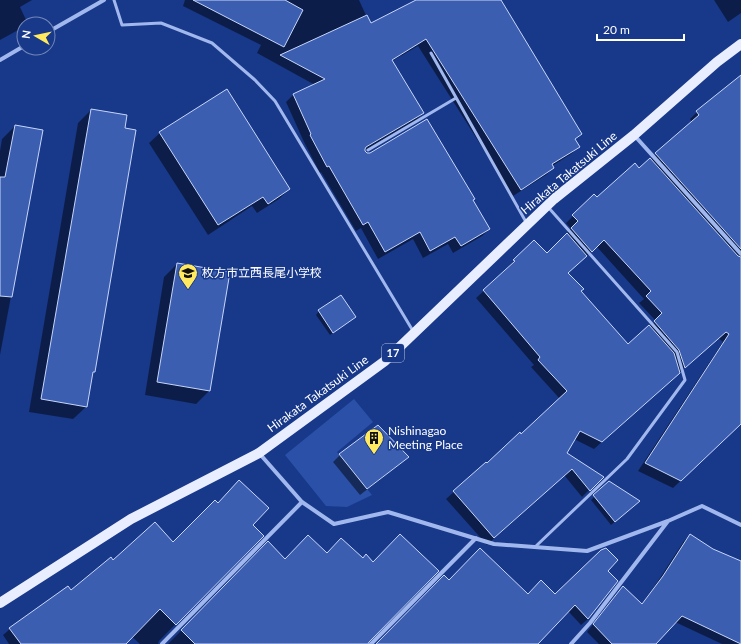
<svg xmlns="http://www.w3.org/2000/svg" width="741" height="644" font-family="Lato,'Noto Sans JP',sans-serif">
<style>
.green{fill:#2a50a8}
.shadow{fill:#0007;fill-rule:evenodd}
.building{fill:#3c5eb1;stroke:#c7d6fa}
.lines{fill:none;stroke-linecap:round;stroke-linejoin:round}
.service{stroke:#a1b8ee;stroke-width:3}
.minor{stroke:#a1b8ee;stroke-width:4}
.primary{stroke:#e8edff;stroke-width:10}
.labels{text-anchor:middle;stroke-width:3;stroke-linejoin:round;paint-order:stroke}
.shield{fill:#18388a;stroke:#bac3dc;stroke-width:1}
.shield-label{font-size:11px;font-weight:bold;fill:#fff}
.street-label{font-size:12px;fill:#fff;stroke:#18388a}
.poi-label{font-size:12px;fill:#fff;stroke:#18388a;text-anchor:start}
</style>
<rect width="100%" height="100%" fill="#18388a"/>
<path class="green" d="M 354,399 L 373,422 L 337,452 L 372,495 L 347,507 L 326,506 L 285,455 Z"/>
<path class="shadow" d="M 0,0 L 32,0 L 20,7 L 27,22 L 24,24 L 24,25 L 20,29 L 0,40 Z
M 185,0 L 359,0 L 370,24 L 419,0 L 500,0 L 581,134 L 574,140 L 578,147 L 571,154 L 552,166 L 553,168 L 546,175 L 513,196 L 418,46 L 392,61 L 423,113 L 416,120 L 364,151 L 367,154 L 472,200 L 489,229 L 482,236 L 453,253 L 448,244 L 423,258 L 413,239 L 378,259 L 361,228 L 356,231 L 321,172 L 320,173 L 304,142 L 286,102 L 293,95 L 315,85 L 257,53 L 261,45 L 183,6 Z
M 714,0 L 741,0 L 741,13 L 728,22 Z
M 741,75 L 741,423 L 673,488 L 638,471 L 723,342 L 718,338 L 594,449 L 574,439 L 566,454 L 602,477 L 582,497 L 564,475 L 487,545 L 446,499 L 486,463 L 487,464 L 521,435 L 560,399 L 531,367 L 534,365 L 476,298 L 508,269 L 507,268 L 534,241 L 547,254 L 571,229 L 566,223 L 573,216 L 639,169 L 650,160 L 692,122 L 690,119 L 697,112 ZM 597,247 L 644,299 L 639,303 L 656,321 L 628,346 L 580,291 L 567,273 Z
M 91,110 L 94,371 L 92,374 L 86,407 L 73,419 L 29,412 L 78,123 Z
M 15,126 L 42,131 L 0,355 L 0,151 L 2,139 Z
M 160,133 L 289,189 L 279,199 L 257,213 L 252,206 L 208,235 L 149,143 Z
M 177,264 L 229,273 L 209,391 L 196,404 L 145,395 L 164,277 Z
M 319,311 L 355,317 L 351,320 L 330,335 L 316,315 Z
M 340,455 L 407,457 L 400,464 L 360,495 L 333,462 Z
M 609,482 L 635,504 L 611,525 L 591,500 Z
M 252,525 L 262,536 L 159,641 L 158,644 L 140,644 L 130,635 L 121,644 L 9,644 L 3,635 L 10,629 L 71,591 L 113,562 L 173,544 Z
M 690,535 L 713,550 L 741,562 L 741,641 L 740,643 L 739,644 L 722,644 L 675,622 L 655,644 L 599,644 L 587,632 L 617,593 L 623,587 L 641,605 L 656,584 L 684,541 Z
M 268,543 L 367,644 L 168,644 Z
M 607,571 L 617,581 L 588,619 L 581,625 L 568,611 L 536,644 L 377,644 L 449,582 L 527,595 L 555,595 Z"/>
<path class="building" d="M 193,0 L 285,0 L 303,10 L 284,47 Z
M 416,0 L 501,0 L 582,134 L 575,139 L 580,147 L 552,164 L 554,168 L 521,190 L 426,39 L 392,60 L 424,113 L 366,147 L 365,149 L 365,151 L 367,153 L 370,153 L 427,119 L 475,199 L 473,200 L 490,229 L 461,246 L 455,237 L 430,251 L 420,232 L 385,252 L 368,222 L 363,225 L 329,166 L 327,167 L 310,135 L 311,134 L 293,94 L 325,79 L 280,55 L 367,15 L 371,23 Z
M 741,75 L 741,249 L 655,153 L 699,115 L 696,111 Z
M 227,89 L 290,189 L 268,204 L 263,197 L 218,225 L 159,132 Z
M 91,109 L 127,115 L 125,128 L 136,130 L 95,372 L 93,372 L 87,407 L 41,399 Z
M 15,125 L 43,130 L 12,297 L 0,296 L 0,177 L 5,177 Z
M 650,158 L 738,256 L 741,257 L 741,424 L 681,481 L 645,463 L 729,334 L 726,332 L 685,368 L 679,350 L 654,321 L 662,313 L 646,296 L 651,291 L 604,240 L 592,252 L 571,228 L 578,221 L 572,215 L 594,194 L 597,197 L 635,163 L 639,168 Z
M 567,233 L 587,256 L 568,273 L 584,289 L 581,291 L 628,344 L 649,325 L 674,353 L 680,373 L 602,442 L 580,431 L 567,453 L 604,477 L 590,491 L 572,469 L 494,538 L 453,491 L 486,462 L 487,463 L 520,432 L 521,434 L 567,391 L 538,360 L 540,357 L 483,290 L 515,261 L 513,260 L 534,240 L 547,253 Z
M 177,263 L 230,272 L 210,391 L 157,382 Z
M 341,295 L 356,317 L 333,333 L 318,310 Z
M 378,425 L 409,457 L 367,489 L 339,454 Z
M 239,480 L 269,508 L 253,525 L 264,536 L 176,625 L 160,609 L 126,644 L 21,644 L 9,628 L 68,586 L 71,590 L 111,557 L 113,560 L 155,522 L 173,542 L 215,500 L 218,503 Z
M 609,481 L 640,501 L 615,522 L 593,495 Z
M 400,534 L 439,571 L 369,642 L 368,644 L 195,644 L 181,630 L 268,541 L 285,559 L 308,535 L 327,553 L 341,538 L 363,558 L 366,554 L 373,562 Z
M 690,534 L 713,549 L 741,561 L 741,644 L 682,616 L 656,644 L 612,644 L 593,624 L 623,586 L 642,604 L 663,576 Z
M 480,548 L 528,594 L 541,580 L 555,594 L 601,550 L 606,548 L 618,560 L 608,571 L 618,581 L 588,619 L 575,605 L 538,644 L 376,644 L 444,575 L 449,580 Z"/>
<g class="lines">
<path class="service" d="M 114,0 L 122,25 L 161,23 L 212,43 L 255,80 L 275,101 L 413,331
M 431,53 L 526,222
M 368,150 L 456,98
M 535,547 L 627,459 L 685,380 L 677,352 L 548,207"/>
<path class="minor" d="M 48,32 L 104,0
M 0,60 L 24,46
M 634,135 L 741,254
M 259,453 L 302,502 L 334,524 L 388,512 L 494,544 L 587,551 L 668,521 L 702,506 L 741,525
M 162,644 L 302,502
M 371,644 L 476,538
M 571,644 L 590,623 L 668,521"/>
<path class="primary" d="M 0,603 L 131,519 L 259,453 L 385,361 L 554,199 L 634,135 L 717,62 L 741,44"/>
</g>
<defs>
<g id="school-pin" transform="scale(1)"><path d="M0 17L-7.5 6A9.5 9.5 0 1 1 7.5 6Z" fill="#ffe95e" stroke="#18388a"/><path d="M0-5L7-2L0 1L-7-2ZM-4 1L0 2.5L4 1V4Q0 6-4 4Z" fill="#111"/></g>
<g id="building-pin" transform="scale(1)"><path d="M0 17L-7.5 6A9.5 9.5 0 1 1 7.5 6Z" fill="#ffe95e" stroke="#18388a"/><path d="M-4-6H4V6H1V3H-1V6H-4ZM-2.5-4.3h1.7v1.8h-1.7ZM.8-4.3h1.7v1.8H.8ZM-2.5-1h1.7V.8h-1.7ZM.8-1h1.7V.8H.8Z" fill="#111"/></g>
</defs>
<g fill-rule="evenodd">
<use href="#school-pin" x="188" y="273"/>
<use href="#building-pin" x="374" y="438"/>
</g>
<g class="labels">
<rect class="shield" x="382" y="344" width="22" height="18" rx="3"/>
<g class="shield-label">
<text x="393" y="357">17</text>
</g>
<g class="street-label">
<text transform="translate(569 173) rotate(-40)" y="4">Hirakata Takatsuki Line</text>
<text transform="translate(318 394) rotate(-36)" y="4">Hirakata Takatsuki Line</text>
</g>
<g class="poi-label">
<text x="202" y="277">枚方市立西長尾小学校</text>
<text x="388" y="435">Nishinagao<tspan x="388" dy="14">Meeting Place</tspan></text>
</g>
</g>
<g transform="translate(36 36) rotate(279)"><circle r="19" fill="#18388a" stroke="#7488b9"/>
<path d="M0-3L7 15L0 10L-7 15Z" fill="#ffe95e"/>
<text y="-6" font-size="11" font-weight="bold" text-anchor="middle" fill="#ffffff">N</text>
</g>
<path d="M597 34v6h87v-6" fill="none" stroke="#ffffff" stroke-width="2"/>
<text x="603" y="34" font-size="12" fill="#ffffff" stroke="#18388a" stroke-width="3" paint-order="stroke">20 m</text>
</svg>
